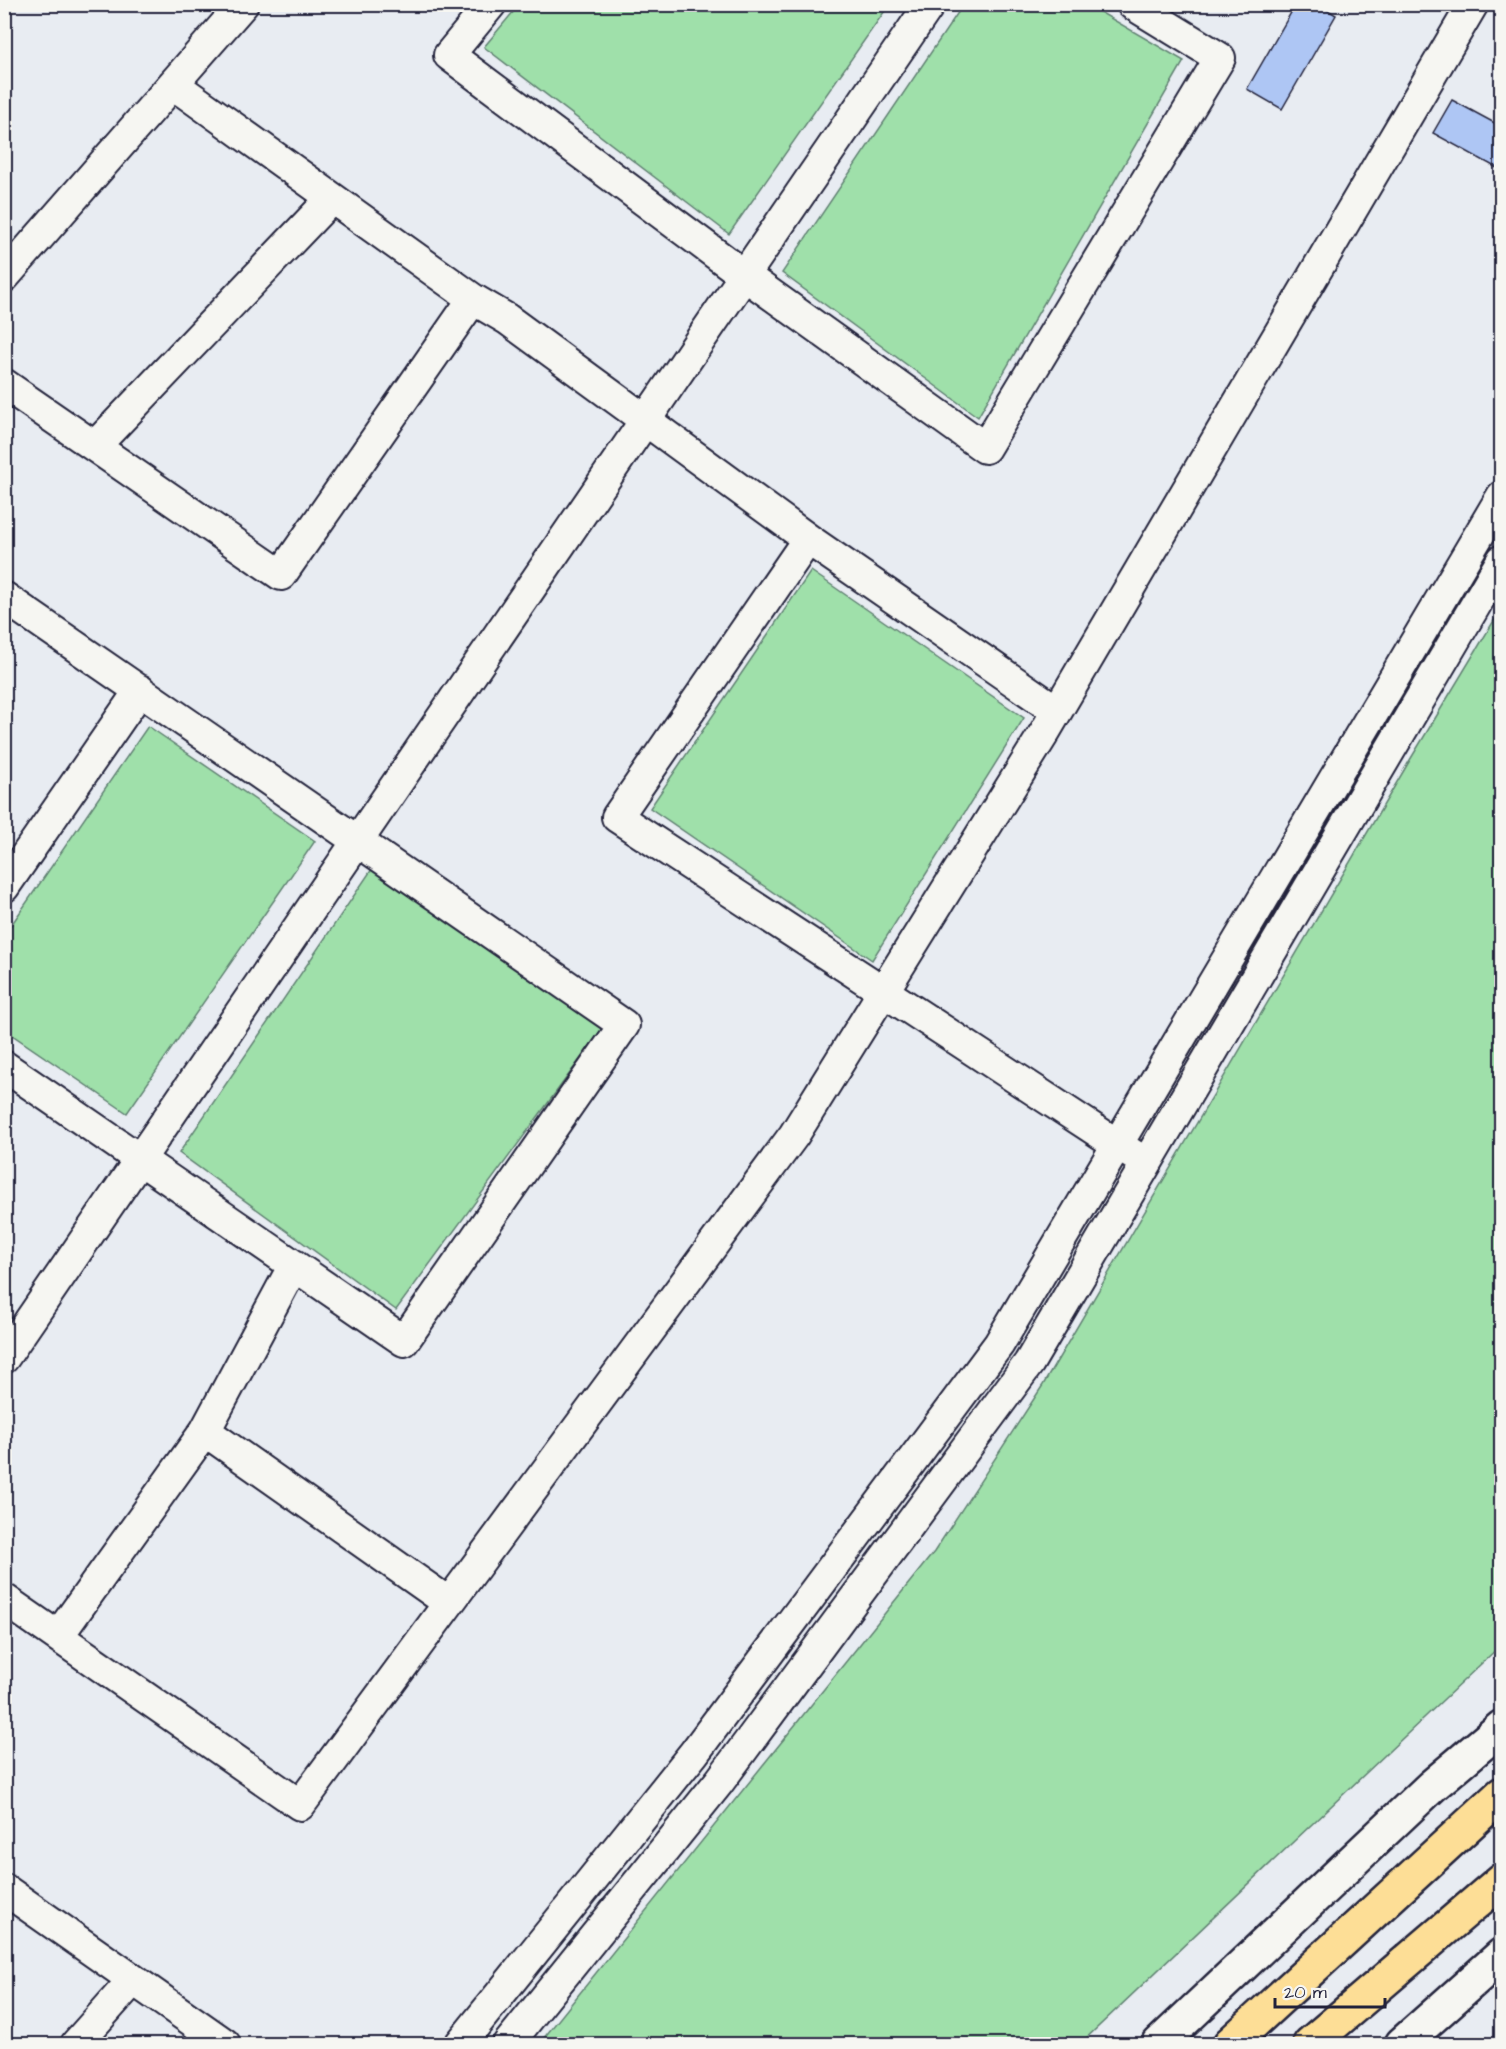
<svg xmlns="http://www.w3.org/2000/svg" width="1506" height="2049" font-family="'Architects Daughter',sans-serif">
<style>
.green{fill:#9fe0aa;stroke:#608172;stroke-width:1.5}
.building{fill:#aec6f4;stroke:#22223b;stroke-width:1.5}
.lines{fill:none;stroke-linecap:round;stroke-linejoin:round}
.minor-casing{stroke:#22223b;stroke-width:34}
.tertiary-casing{stroke:#22223b;stroke-width:38}
.trunk-casing{stroke:#22223b;stroke-width:38}
.minor{stroke:#f6f6f2;stroke-width:30}
.tertiary{stroke:#f6f6f2;stroke-width:33}
.trunk{stroke:#fdde96;stroke-width:33}
</style>
<rect width="100%" height="100%" fill="#e8ecf2"/>
<filter id="ink" filterUnits="userSpaceOnUse"><feTurbulence type="fractalNoise" baseFrequency=".0167" numOctaves="2"/><feDisplacementMap in="SourceGraphic" scale="12" xChannelSelector="R" yChannelSelector="G"/><feConvolveMatrix kernelMatrix="1 2 1 2 8 2 1 2 1" color-interpolation-filters="sRGB"/></filter>
<g filter="url(#ink)">
<path class="green" d="M 519,5 L 519,4 L 889,5 L 729,234 L 484,47 Z
M 963,5 L 1088,5 L 1184,61 L 978,417 L 782,273 Z
M 811,571 L 1024,718 L 872,960 L 650,808 Z
M 1501,609 L 1501,1645 L 1080,2044 L 539,2044 L 934,1552 L 1043,1385 L 1410,760 Z
M 148,726 L 315,841 L 127,1113 L 5,1030 L 5,934 Z
M 372,869 L 603,1028 L 396,1310 L 179,1153 Z"/>
<path class="building" d="M 1296,4 L 1318,4 L 1336,15 L 1282,109 L 1247,89 Z
M 1452,100 L 1502,127 L 1502,160 L 1497,168 L 1433,133 Z"/>
<g class="lines">
<g class="minor-casing">
<path id="minor" d="M 491,4 L 449,55 L 744,275 L 985,448 L 1220,58 L 1132,4
M 4,277 L 243,4
M 473,299 L 507,319 L 808,539 L 1057,711
M 4,384 L 281,575 L 473,299 L 173,84
M 95,446 L 332,198
M 808,539 L 617,817 L 1135,1156
M 4,597 L 624,1025 L 404,1341 L 4,1066
M 4,887 L 140,690
M 4,1358 L 930,4
M 205,1431 L 294,1265
M 4,1599 L 300,1805 L 794,1135 L 1043,735 L 1473,4
M 58,1636 L 205,1431 L 449,1603
M 4,1889 L 225,2044
M 76,2044 L 133,1980
M 460,2044 L 694,1753 L 999,1344 L 1502,496
M 508,2044 L 719,1782 L 1029,1363 L 1502,560"/>
</g>
<g class="tertiary-casing">
<path id="tertiary" d="M 1159,2044 L 1432,1786 L 1502,1727
M 1402,2044 L 1502,1955"/>
</g>
<g class="trunk-casing">
<path id="trunk" d="M 1230,2044 L 1502,1794
M 1310,2044 L 1502,1880"/>
</g>
<use href="#minor" class="minor"/>
<use href="#tertiary" class="tertiary"/>
<use href="#trunk" class="trunk"/>
</g>
</g>
<rect width="1506" height="2049" fill="none" stroke="#f6f6f2" stroke-width="24"/>
<rect x="12" y="12" width="1482" height="2025" fill="none" stroke="#22223b" stroke-width="2" filter="url(#ink)"/>
<path d="M1275 1998v9h110v-9" fill="none" stroke="#22223b" stroke-width="3"/>
<text x="1284" y="1998" font-size="18" fill="#22223b" stroke="#f6f6f2" stroke-width="4.5" paint-order="stroke">20 m</text>
</svg>
